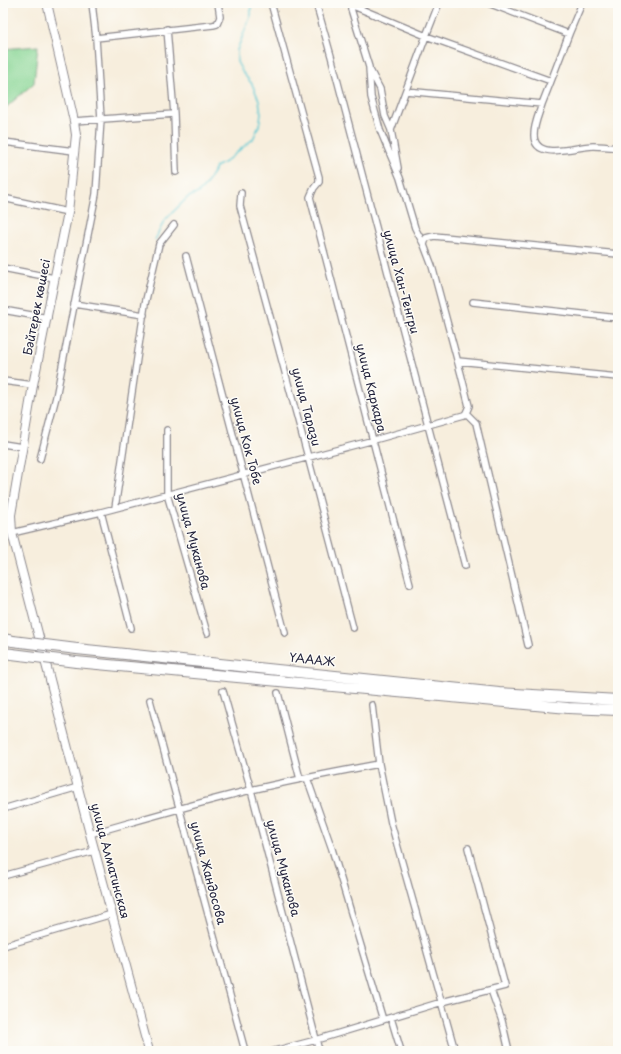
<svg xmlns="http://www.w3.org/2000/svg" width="621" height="1054" font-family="'Playpen Sans',sans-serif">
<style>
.green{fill:#89d695;stroke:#567c68}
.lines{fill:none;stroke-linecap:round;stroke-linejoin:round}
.stream{stroke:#5dc9d4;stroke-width:1.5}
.street-casing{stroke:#8c888c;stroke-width:8}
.secondary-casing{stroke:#8c888c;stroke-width:10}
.highway-casing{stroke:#8c888c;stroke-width:12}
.street{stroke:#fff;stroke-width:5.5}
.secondary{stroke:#fff;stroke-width:8}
.highway{stroke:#fff;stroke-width:10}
.highway-bridge-casing{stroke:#8c888c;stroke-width:12;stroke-linecap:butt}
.highway-bridge{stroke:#fff;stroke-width:10}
.labels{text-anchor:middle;stroke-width:3;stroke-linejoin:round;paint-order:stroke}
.street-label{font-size:12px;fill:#22223b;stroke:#fdfcf7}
</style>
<rect width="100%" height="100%" fill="#fdfcf7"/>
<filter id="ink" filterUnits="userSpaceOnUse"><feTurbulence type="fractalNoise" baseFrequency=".025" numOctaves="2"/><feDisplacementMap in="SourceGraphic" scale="8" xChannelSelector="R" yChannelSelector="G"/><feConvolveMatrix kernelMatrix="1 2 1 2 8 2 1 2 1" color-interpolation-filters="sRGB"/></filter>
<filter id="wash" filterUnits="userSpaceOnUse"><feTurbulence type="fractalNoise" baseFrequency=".012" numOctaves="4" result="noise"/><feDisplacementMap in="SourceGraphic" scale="16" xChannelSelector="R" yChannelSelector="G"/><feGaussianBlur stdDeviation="0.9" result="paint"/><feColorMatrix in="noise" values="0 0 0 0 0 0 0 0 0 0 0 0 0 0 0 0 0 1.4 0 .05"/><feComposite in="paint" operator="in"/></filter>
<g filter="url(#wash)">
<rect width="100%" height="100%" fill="#f7eedd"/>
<path class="green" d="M 38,46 L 34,83 L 3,110 L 3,49 Z"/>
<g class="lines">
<path class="stream" d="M 155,240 L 164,221 L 187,198 L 198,193 L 205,186 L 216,167 L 225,162 L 253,139 L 259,126 L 261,114 L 259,100 L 252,84 L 243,73 L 237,62 L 237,50 L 251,15 L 251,3"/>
</g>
</g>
<g filter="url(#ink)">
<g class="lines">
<g class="street-casing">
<path id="street" d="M 271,3 L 319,177 L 319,182 L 314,188 L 310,197 L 410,584
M 316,3 L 331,56 L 465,566
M 351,3 L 351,9 L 369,67 L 371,97 L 380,130 L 400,178 L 415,228 L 424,245
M 488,3 L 569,34 L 551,81
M 351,5 L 426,36 L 439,3
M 167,29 L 174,114 L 176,172
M 569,34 L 582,3
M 96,38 L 213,25 L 217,24 L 220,17 L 218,3
M 370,70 L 380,89 L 385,116 L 391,130 L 398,168
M 542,104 C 539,114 534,124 534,135 C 534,162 578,146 593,146 C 601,146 610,147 618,148
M 74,121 L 174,114
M 391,130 L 426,36 L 551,81 L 542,104 L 406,91
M 4,142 L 74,151
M 241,193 L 240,206 L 308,457 L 353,628
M 3,198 L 68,212
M 186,256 L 285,633
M 3,268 L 54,278
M 473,302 L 618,318
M 74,304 L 144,315
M 3,310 L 48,318
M 458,361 L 618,377
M 3,381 L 33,385
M 466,413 L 476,423 L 528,645
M 167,430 L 167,494 L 207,633
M 3,444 L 22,447
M 40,459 L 56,397 L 96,194 L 101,119 L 96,38 L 92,3
M 115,508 L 145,304 L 159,244 L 174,225
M 101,512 L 131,628
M 3,514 L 11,515
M 3,529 L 12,527
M 12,533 L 101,512 L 374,440 L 464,415 L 466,413 L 469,406 L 461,374 L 432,266 L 424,245 L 426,238 L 434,236 L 618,254
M 223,691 L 251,790 L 319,1051
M 278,693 L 300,779
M 150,700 L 245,1051
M 372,705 L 379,764 L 391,823 L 455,1051
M 307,778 L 332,849 L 383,1020
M 3,809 L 78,787
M 90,834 C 143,819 197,803 251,790 C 293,780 336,772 379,764
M 3,876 L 94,851
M 3,946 L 112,914
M 491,990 L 502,1021 L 509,1051
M 391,1018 L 401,1051
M 274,1051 L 316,1040 L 442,1002 L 505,986 L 468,848"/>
</g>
<g class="secondary-casing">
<path id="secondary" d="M 47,3 L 74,121 L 76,135 L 68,212 L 33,385 L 11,515 L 12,533 L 90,834 L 149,1051"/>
</g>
<g class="highway-casing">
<path id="highway" d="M 3,639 L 13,641
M 77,649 L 499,693 L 618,700
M 3,653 L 12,654
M 76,662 L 568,708 L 618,710"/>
</g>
<use href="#street" class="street"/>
<use href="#secondary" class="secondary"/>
<use href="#highway" class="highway"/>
<g class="highway-bridge-casing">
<path id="highway-bridge" d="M 13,641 L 77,649
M 12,654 L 76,662"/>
</g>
<use href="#highway-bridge" class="highway-bridge"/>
</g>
</g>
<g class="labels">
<g class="street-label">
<text transform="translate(401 282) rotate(75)" y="4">улица Хан-Тенгри</text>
<text transform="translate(37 307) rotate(-79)" y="4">Бәйтерек көшесі</text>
<text transform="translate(371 388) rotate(76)" y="4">улица Каркара</text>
<text transform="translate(306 407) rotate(75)" y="4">улица Тарази</text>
<text transform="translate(246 441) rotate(75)" y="4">улица Кок Тобе</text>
<text transform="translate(193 541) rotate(75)" y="4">улица Муканова</text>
<text transform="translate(312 660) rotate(6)" y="4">ҮАААЖ</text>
<text transform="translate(110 861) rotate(75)" y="4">улица Алматинская</text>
<text transform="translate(283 868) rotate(75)" y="4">улица Муканова</text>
<text transform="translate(208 873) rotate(75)" y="4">улица Жандосова</text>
</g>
</g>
<rect width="621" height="1054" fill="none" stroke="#fdfcf7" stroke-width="16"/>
</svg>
